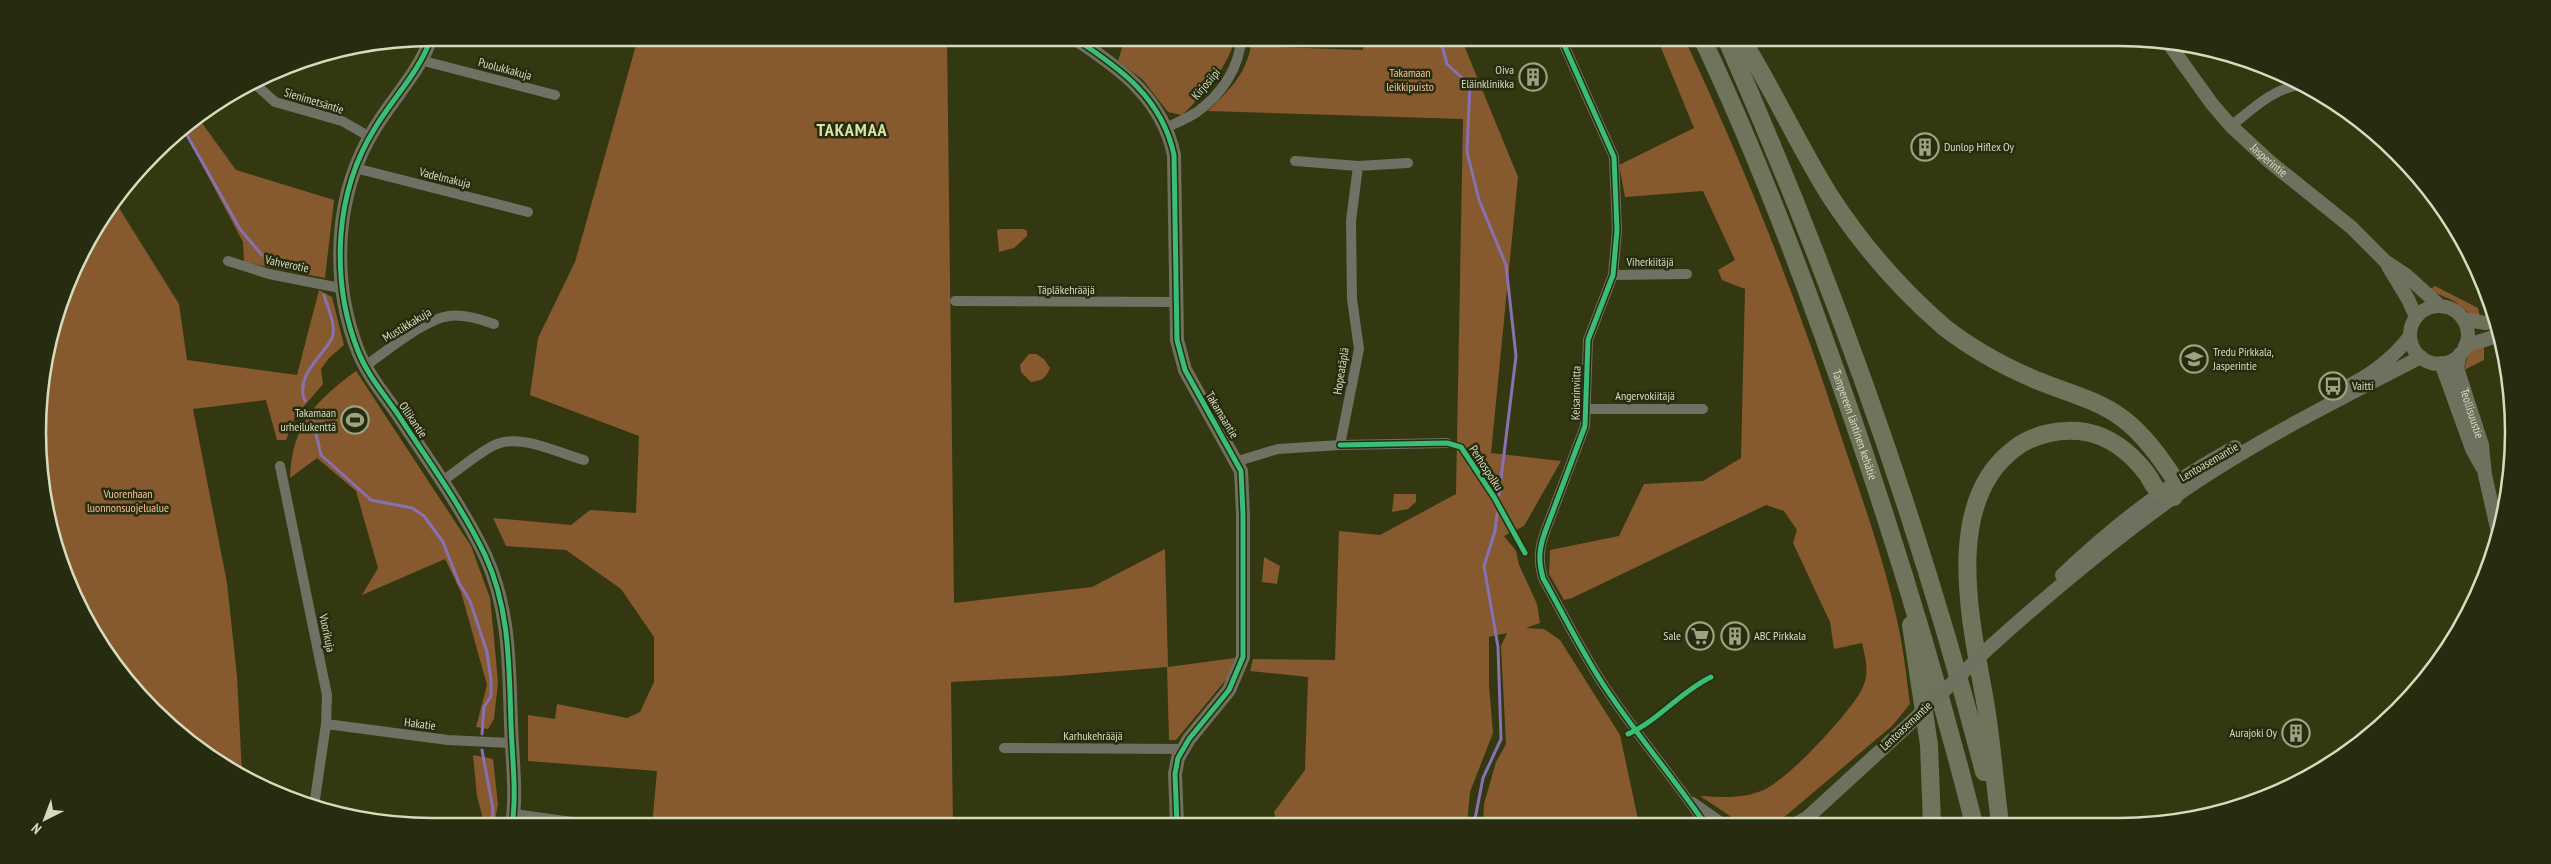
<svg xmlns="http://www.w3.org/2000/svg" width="2551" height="864" font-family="'PT Sans Narrow',sans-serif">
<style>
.green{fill:#87592e}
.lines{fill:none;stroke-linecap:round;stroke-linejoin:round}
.stream{stroke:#8771b1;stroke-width:3}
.street{stroke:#6e7163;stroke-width:10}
.secondary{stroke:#6e715e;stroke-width:14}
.highway{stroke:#6f745c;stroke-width:18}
.secondary-bridge{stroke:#6e715e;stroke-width:14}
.cycleway-casing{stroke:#272c11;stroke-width:8}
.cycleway{stroke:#3abd76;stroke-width:5}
.labels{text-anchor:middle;stroke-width:5;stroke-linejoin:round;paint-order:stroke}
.street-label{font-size:12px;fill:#d5dcbc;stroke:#272c11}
.poi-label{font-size:12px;fill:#d5dcbc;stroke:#272c11;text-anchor:end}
.park-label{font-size:12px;fill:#f9c096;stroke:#272c11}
.district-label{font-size:18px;font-weight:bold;letter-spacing:1px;fill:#d8e6a3;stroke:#272c11}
.rim{fill:none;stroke:#d5dcbc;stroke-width:2.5}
</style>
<rect width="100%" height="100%" fill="#333811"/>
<path class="green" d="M 638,38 L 947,38 L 954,603 L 1092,587 L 1165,549 L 1168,667 L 1235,658 L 1229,676 L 1176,740 L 1169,740 L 1167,667 L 1060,676 L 951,682 L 953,825 L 652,826 L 657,771 L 528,761 L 528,715 L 555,719 L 557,704 L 627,718 L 640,712 L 654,682 L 654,637 L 621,589 L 566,550 L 506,546 L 493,518 L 571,525 L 590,510 L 636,513 L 639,436 L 530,395 L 538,338 L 575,262 Z
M 1125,38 L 1168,38 L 1168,43 L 1233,46 C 1222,74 1204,94 1182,115 L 1168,112 L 1143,80 L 1118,61 Z
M 1364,38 L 1461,38 L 1518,177 L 1491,453 L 1561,461 L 1524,526 L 1504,536 L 1516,551 L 1519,565 L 1537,604 L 1540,623 L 1526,628 L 1544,629 L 1560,640 L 1620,735 L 1639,824 L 1483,824 L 1484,804 L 1496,762 L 1506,744 L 1501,646 L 1507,633 L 1489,637 L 1489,686 L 1493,733 L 1470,792 L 1467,825 L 1277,825 L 1274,812 L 1305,770 L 1308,677 L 1250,671 L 1253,659 L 1335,660 L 1339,531 L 1380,535 L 1456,494 L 1463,119 L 1208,111 C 1229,90 1245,76 1251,46 L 1363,50 Z
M 1657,38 L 1684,38 C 1744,165 1796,296 1839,430 C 1862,499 1888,569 1901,640 C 1905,661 1907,683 1910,704 L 1892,726 L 1776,824 L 1742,824 L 1700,796 C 1721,797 1741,799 1761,791 C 1786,782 1847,716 1861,691 C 1870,675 1866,660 1862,643 L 1834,649 L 1830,622 L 1793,543 L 1797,530 L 1784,511 L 1766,505 L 1572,598 L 1564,600 L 1549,574 L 1550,550 L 1619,536 L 1644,484 L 1703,481 L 1741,458 L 1745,289 L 1722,280 L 1718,270 L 1735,260 L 1703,191 L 1625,197 L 1619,165 L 1694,128 Z
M 199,119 L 236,170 L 334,200 L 325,278 L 244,262 L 243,242 L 183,129 Z
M 114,200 L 179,304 L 187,360 L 297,375 L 319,290 L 332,297 L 344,345 L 329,358 L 321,369 L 323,384 L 295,417 L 286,440 L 277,440 L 266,400 L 193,409 L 227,583 L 237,676 L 242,773 L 213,760 L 153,711 L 104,651 L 51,534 L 38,458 L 41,381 L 78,257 Z
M 1001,229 L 1024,229 L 1027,231 L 1027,236 L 1014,248 L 999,252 L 997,230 Z
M 2435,286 L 2478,308 L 2480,317 L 2470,314 L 2454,301 L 2429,290 Z
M 2484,344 L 2484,360 L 2464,370 L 2469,352 Z
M 1029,354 L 1036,354 L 1044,359 L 1050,368 C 1046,378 1042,381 1031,382 L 1021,372 L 1020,365 Z
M 356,371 L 471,546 L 490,598 L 494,638 L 498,683 L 494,719 L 488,729 L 476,727 L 487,685 L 461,592 L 445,559 L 362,595 L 378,568 L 356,491 L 317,458 L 290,478 C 292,425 315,401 356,371 Z
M 1394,494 L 1416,494 L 1416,502 L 1408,509 L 1392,512 Z
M 1264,557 L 1280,566 L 1277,584 L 1262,582 Z
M 473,755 L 493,759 L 498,804 L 494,826 L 479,826 L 483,819 L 477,796 Z"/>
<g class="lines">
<path class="stream" d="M 1440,38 L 1447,64 L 1470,85 L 1467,152 L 1479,200 L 1506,265 L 1516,356 L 1499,495
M 183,128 L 240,229 L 261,254 L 282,267
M 305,401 C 294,376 324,355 332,338 C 337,326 327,306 324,295
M 311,413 L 321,455 L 371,500 L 412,508 L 424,516 L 443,542 L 459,583 L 470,601 L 487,652 L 491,680 L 491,696 L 484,707 L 482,734
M 482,750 L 493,809 L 492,826
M 1474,824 L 1483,778 L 1501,739 L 1498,647 L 1484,566 L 1495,531 L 1497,514"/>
<path class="street" d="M 1561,38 L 1614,157 L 1617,230 L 1613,275 L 1588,340 L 1585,426 L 1545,532 C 1539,549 1538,560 1543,578 C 1562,612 1580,648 1601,681 C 1633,731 1672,775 1705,824
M 420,60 L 555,95
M 255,84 L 275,102 L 342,121 L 370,137
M 2231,126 C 2255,107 2272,89 2303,84
M 1166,128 C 1176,123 1188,118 1197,112 C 1221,95 1240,67 1241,38
M 1295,161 L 1358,166 L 1408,163
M 355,168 L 528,212
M 228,261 L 269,274 L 340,288
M 1613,275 L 1687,274
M 955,301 L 1176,302
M 366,368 L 372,361 C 392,347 426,319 449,316 C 464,314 480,319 494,324
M 1587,409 L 1703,409
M 1340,445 L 1447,443
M 1238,461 L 1278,449 L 1340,445 L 1359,349 L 1352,299 L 1351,221 L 1358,166
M 280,466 L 327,695 L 326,724 L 314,806
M 442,481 C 456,472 483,449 497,444 C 523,434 558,453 584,460
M 326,724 L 448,740 L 512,743
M 1004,748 L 1183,749
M 1693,802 L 1724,824
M 514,814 L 572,822 L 620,825"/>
<g class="secondary">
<path d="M 431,38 C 420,71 393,98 375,128 C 355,160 344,196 341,234 C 338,275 343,313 358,351 C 367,374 383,393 397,413 C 427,459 461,505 485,555 C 510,609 509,666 511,724 C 512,758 517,792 512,826"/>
<path d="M 1074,38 C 1120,68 1162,98 1174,155 L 1177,340 L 1185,370 L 1241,471 L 1243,514 L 1243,657 L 1229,690 L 1189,739 L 1178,758 L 1175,774 L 1177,825"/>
<path id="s1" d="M 2169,44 L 2212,104 L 2231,126 L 2270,162 L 2351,227 L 2385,261 L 2406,275 L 2440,306"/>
<path d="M 2388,266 L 2408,299 L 2416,317"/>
<circle cx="2439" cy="335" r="29"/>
<path d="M 2463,319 L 2485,323 L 2496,322"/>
<path d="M 2465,346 L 2500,335"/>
<path id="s2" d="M 2460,354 L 2457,368 L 2482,445 L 2485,475 L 2499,537"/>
<path d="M 2441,363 L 2472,449 L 2482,467"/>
<path d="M 2350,385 C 2374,373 2394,357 2410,336"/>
<path d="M 2062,575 C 2116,524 2169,483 2235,447"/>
<path d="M 1992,645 C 2050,593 2111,542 2174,497 C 2251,443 2337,400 2421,357"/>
<path d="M 1796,824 L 1808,817 L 1904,729"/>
</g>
<g class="highway">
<path id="s3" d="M 1702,38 C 1746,131 1784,227 1819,324 C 1879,488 1931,654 1974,824"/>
<path d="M 1726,38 C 1831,276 1919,520 1984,772"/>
<path d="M 1741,38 C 1773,89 1798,145 1830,196 C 1862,245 1900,289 1944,327 C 1972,349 2003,366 2036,380 C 2065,392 2096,399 2122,418 C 2144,434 2161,459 2176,481 L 2174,497 C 2170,496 2163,495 2160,492 C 2154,489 2151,479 2147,474 C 2131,453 2112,437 2086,432 C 2061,428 2033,434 2014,449 C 1940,505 1973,630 1986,707 C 1992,745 1995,785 2000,823"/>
<path d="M 1911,625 L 1929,745 L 1932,824"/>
</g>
<path class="secondary-bridge" d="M 1904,729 L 1992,645"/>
<g class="cycleway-casing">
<path id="cycleway" d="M 431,38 C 420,71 393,98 375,128 C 355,160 344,196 341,234 C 338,275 343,313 358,351 C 367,374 383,393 397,413 C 427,459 461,505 485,555 C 510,609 509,666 511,724 C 512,758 517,792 512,826
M 1074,38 C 1120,68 1162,98 1174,155 L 1177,340 L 1185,370 L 1241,471 L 1243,514 L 1243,657 L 1229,690 L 1189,739 L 1178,758 L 1175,774 L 1177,825
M 1561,38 L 1614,157 L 1617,230 L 1613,275 L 1588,340 L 1585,426 L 1545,532 C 1539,549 1538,560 1543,578 C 1562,612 1580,648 1601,681 C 1633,731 1672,775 1705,824
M 1340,445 L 1447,443 L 1461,447 L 1494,497 L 1525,553
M 1628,734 C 1659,720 1680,692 1711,677"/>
</g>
<use href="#cycleway" class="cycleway"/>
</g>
<defs>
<g id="building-ring" transform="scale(1.4375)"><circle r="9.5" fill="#272c11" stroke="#9ca380" stroke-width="1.5"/><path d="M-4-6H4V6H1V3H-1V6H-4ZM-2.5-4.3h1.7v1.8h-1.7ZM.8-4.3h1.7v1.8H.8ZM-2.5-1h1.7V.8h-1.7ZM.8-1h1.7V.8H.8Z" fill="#9ca380"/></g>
<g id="school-ring" transform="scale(1.4375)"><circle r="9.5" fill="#272c11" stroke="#9ca380" stroke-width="1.5"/><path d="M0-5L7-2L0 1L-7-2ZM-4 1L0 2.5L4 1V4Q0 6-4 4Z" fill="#9ca380"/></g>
<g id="bus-ring" transform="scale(1.4375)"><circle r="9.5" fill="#272c11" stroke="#9ca380" stroke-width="1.5"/><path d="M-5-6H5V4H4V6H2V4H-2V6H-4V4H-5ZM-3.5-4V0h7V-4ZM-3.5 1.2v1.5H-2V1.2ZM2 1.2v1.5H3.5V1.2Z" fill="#9ca380"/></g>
<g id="stadium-ring" transform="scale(1.4375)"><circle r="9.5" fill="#272c11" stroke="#9ca380" stroke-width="1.5"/><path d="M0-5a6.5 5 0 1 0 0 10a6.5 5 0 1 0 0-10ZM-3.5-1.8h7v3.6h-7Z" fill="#9ca380"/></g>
<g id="supermarket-ring" transform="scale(1.4375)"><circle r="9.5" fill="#272c11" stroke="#9ca380" stroke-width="1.5"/><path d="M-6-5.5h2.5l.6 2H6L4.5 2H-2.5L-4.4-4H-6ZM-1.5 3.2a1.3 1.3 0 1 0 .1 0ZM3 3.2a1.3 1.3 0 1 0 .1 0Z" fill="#9ca380"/></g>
</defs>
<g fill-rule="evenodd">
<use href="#building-ring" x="1533" y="77"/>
<use href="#building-ring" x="1925" y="147"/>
<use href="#school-ring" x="2194" y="359"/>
<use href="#bus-ring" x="2333" y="386"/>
<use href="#stadium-ring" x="355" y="420"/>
<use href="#supermarket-ring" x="1700" y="636"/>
<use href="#building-ring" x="1735" y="636"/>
<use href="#building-ring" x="2296" y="733"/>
</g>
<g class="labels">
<g class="street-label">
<text transform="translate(505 69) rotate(15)" y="4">Puolukkakuja</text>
<text transform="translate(1206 84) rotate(-49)" y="4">Kirjosiipi</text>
<text transform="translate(314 101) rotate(17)" y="4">Sienimetsäntie</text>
<text dy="4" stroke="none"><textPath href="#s1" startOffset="154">Jasperintie</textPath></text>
<text transform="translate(445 178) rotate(14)" y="4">Vadelmakuja</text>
<text x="1650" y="266">Viherkiitäjä</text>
<text transform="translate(287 264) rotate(12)" y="4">Vahverotie</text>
<text x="1066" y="294">Täpläkehrääjä</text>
<text transform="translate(407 325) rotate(-31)" y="4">Mustikkakuja</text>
<text transform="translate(1341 371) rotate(-81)" y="4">Hopeatäplä</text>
<text transform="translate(1576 393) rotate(-89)" y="4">Keisarinviitta</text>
<text x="1645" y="400">Angervokiitäjä</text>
<text dy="4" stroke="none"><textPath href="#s2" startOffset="62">Teollisuustie</textPath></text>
<text transform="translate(1222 415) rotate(59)" y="4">Takamaantie</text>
<text transform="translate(413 420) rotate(56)" y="4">Ollikantie</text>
<text dy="4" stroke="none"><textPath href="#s3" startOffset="416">Tampereen läntinen kehätie</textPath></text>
<text transform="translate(2209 462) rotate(-30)" y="4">Lentoasemantie</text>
<text transform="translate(1486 468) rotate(57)" y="4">Perhospolku</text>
<text transform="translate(327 633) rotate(78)" y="4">Vuorikuja</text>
<text transform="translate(420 724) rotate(7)" y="4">Hakatie</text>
<text transform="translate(1906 726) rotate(-43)" y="4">Lentoasemantie</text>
<text x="1093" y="740">Karhukehrääjä</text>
</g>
<g class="poi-label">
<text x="1514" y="74">Oiva<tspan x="1514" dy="14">Eläinklinikka</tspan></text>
<text x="1944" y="151" text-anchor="start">Dunlop Hiflex Oy</text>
<text x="2213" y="356" text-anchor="start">Tredu Pirkkala,<tspan x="2213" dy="14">Jasperintie</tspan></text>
<text x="2352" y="390" text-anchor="start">Vaitti</text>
<text x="336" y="417">Takamaan<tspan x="336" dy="14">urheilukenttä</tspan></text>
<text x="1681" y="640">Sale</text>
<text x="1754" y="640" text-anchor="start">ABC Pirkkala</text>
<text x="2277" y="737">Aurajoki Oy</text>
</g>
<g class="park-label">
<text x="1410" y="77">Takamaan<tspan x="1410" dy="14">leikkipuisto</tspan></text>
<text x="128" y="498">Vuorenhaan<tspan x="128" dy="14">luonnonsuojelualue</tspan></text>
</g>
<g class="district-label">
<text x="852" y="136">TAKAMAA</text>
</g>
</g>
<path d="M0 0H2551V864H0ZM432 46H2119A386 386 0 0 1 2505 432V432A386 386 0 0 1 2119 818H432A386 386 0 0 1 46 432V432A386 386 0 0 1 432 46Z" fill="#272c11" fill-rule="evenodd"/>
<path class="rim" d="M432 46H2119A386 386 0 0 1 2505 432V432A386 386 0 0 1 2119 818H432A386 386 0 0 1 46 432V432A386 386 0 0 1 432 46Z"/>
<g transform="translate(45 819) rotate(222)" stroke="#272c11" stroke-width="4" paint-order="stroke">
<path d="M0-4L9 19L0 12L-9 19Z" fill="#d5dcbc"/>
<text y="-8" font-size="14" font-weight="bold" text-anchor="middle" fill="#d5dcbc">N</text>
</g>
</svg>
